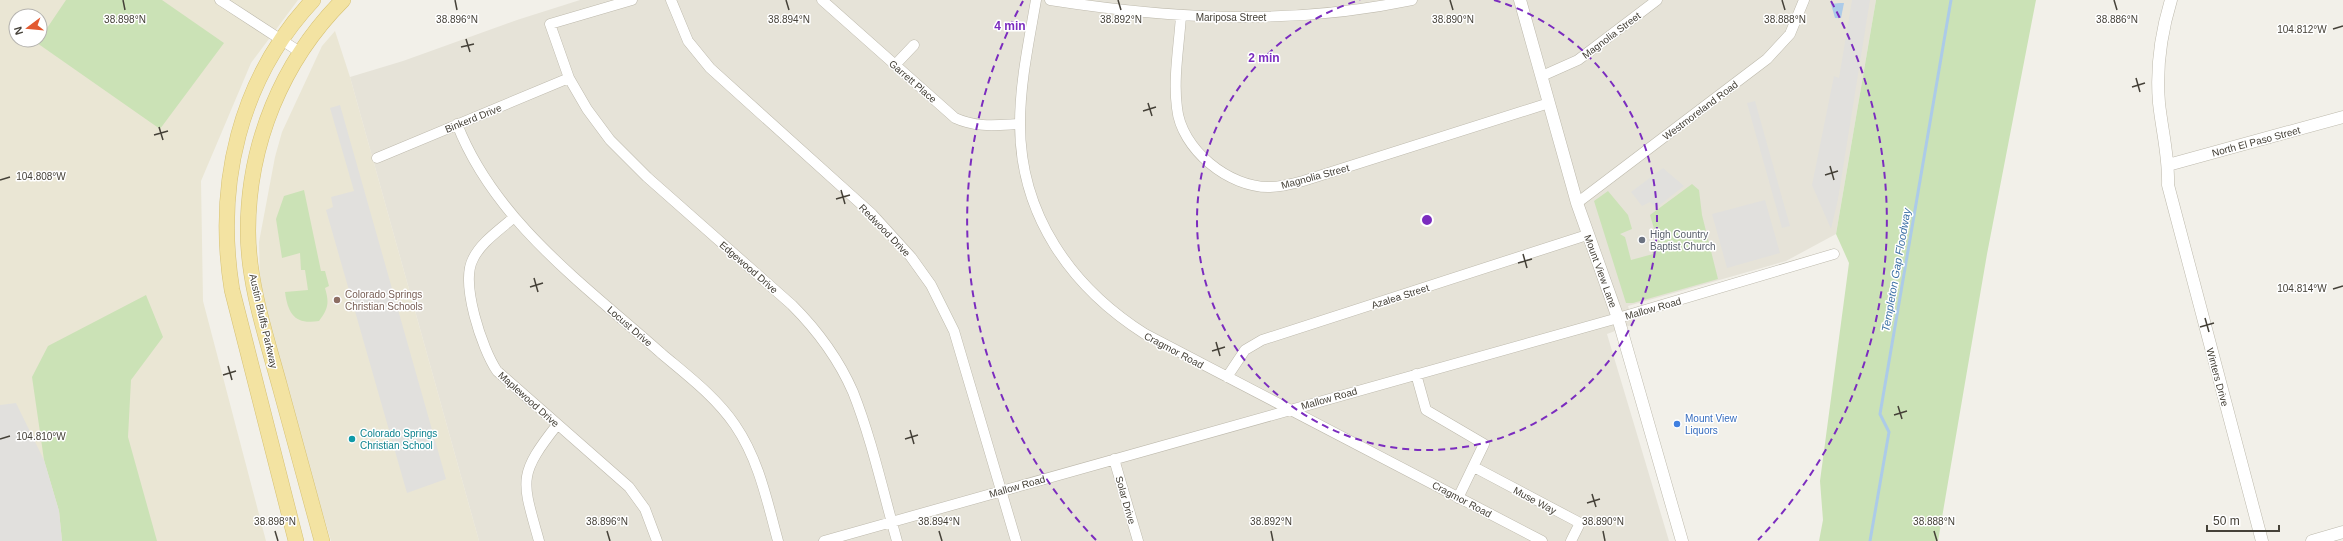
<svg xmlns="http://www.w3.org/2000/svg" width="2343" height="541" font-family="Arial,sans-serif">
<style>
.residential{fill:#e6e3d8}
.education{fill:#eae6d4;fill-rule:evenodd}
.green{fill:#cbe2b6}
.parking{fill:#e1e0dd}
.water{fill:#accbe8}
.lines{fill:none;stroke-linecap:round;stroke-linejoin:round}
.stream{stroke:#accbe8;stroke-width:3}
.minor-casing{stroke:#bdb9ac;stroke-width:11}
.tertiary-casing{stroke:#bdb9ac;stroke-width:13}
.primary-casing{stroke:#d6c173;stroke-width:16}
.minor{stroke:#fff;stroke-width:10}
.tertiary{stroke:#fff;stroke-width:12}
.primary{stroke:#f3e3a2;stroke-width:15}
.ticks{fill:none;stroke:#454138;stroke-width:1.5}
.ring{fill:none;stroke:#7b2cbf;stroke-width:2;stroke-dasharray:7 5}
.worship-dot{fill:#6b7280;stroke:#fff;stroke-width:1.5}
.education-dot{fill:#8d6e63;stroke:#fff;stroke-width:1.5}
.shop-dot{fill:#3f7fe0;stroke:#fff;stroke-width:1.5}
.culture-dot{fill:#0f9aa8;stroke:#fff;stroke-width:1.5}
.labels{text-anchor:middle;stroke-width:3;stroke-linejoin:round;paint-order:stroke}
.street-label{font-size:10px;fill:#454138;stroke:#fff}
.worship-label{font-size:10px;fill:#5b616d;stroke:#fff;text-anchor:start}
.education-label{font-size:10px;fill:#785e54;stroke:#fff;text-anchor:start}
.shop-label{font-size:10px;fill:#366cbe;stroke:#fff;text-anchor:start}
.culture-label{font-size:10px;fill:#0d838f;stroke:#fff;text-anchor:start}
.water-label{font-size:11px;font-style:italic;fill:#3d71a5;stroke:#fff}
.ticks-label{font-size:10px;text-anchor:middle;fill:#454138;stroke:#fff;stroke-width:3;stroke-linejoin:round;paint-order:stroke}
.centre{fill:#7b2cbf;stroke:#fff;stroke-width:2}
.ring-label{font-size:12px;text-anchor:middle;font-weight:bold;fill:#7b2cbf;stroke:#fff;stroke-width:3;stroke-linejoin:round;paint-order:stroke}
</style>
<rect width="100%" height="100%" fill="#f2f0e9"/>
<path class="residential" d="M 580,0 L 1876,0 L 1836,234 L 1786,261 L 1628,306 L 1634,324 L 1607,334 L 1669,541 L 479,541 L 350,77 L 403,61 L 517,20 Z"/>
<path class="education" d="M 0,0 L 298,0 L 251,63 L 201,181 L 203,301 L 266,541 L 0,541 ZM 16,16 L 40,16 L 40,40 L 16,40 Z
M 335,31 L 350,77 L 479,541 L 331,541 L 279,366 L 260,285 L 259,242 L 275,157 L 282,132 L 322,46 Z"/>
<path class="green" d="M 66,0 L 162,0 L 224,43 L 160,129 L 37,43 Z
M 1876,0 L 2036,0 L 1987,254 L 1938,541 L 1819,541 L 1823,520 L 1820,481 L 1849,263 L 1836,234 Z
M 1692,184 L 1699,190 L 1702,215 L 1718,279 L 1633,303 L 1626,303 L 1594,201 L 1608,191 L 1628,215 L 1632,229 L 1620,234 L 1625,237 L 1631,260 L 1653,254 L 1652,251 L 1660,249 L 1650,215 Z
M 304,190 L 321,271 L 325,271 L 329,286 L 325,288 C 329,302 329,308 319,321 C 295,325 288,314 285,292 L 308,290 L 305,270 L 301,270 L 300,253 L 282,258 L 276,219 L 284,196 Z
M 146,295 L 163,337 L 131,380 L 128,437 L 157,541 L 62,541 L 59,511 L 44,460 L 32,377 L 48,346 Z"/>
<path class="parking" d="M 1852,0 L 1870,0 L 1838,199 L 1831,229 L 1812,185 L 1834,76 L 1839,78 Z
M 1755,101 L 1790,226 L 1782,228 L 1747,103 Z
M 340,105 L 446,479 L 407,493 L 326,210 L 333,207 L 331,197 L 354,191 L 330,108 Z
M 1663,168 L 1684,186 L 1656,208 L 1650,202 L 1642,206 L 1631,192 Z
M 1765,200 L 1780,253 L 1727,268 L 1712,214 Z
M 16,403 L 44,460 L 59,511 L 62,541 L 0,541 L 0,405 Z"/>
<path class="water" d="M 1840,3 L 1844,3 L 1841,18 L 1835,18 L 1831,4 Z"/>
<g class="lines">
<path class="stream" d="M 1870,541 L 1889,432 L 1880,414 L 1951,0"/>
<g class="minor-casing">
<path id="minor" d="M 220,0 L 300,52
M 632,0 L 550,24 L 569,78 L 587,109 L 610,140 L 647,177 L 792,305 C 817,330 839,360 853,392 C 872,440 883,492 897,541
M 671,0 L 688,41 L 710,68 L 872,214 L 911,257 L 931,285 L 954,331 L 1016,541
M 822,0 L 955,118 C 977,128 997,125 1020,124
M 1036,0 C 1029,41 1020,82 1020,124 C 1020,215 1071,287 1145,334 L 1542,541
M 1050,0 C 1172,19 1289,26 1412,0
M 1181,16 C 1179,46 1173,79 1177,108 C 1181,149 1229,188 1270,187 C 1281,187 1292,184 1303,181 L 1549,103
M 895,65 L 914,45
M 1542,76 L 1578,60 L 1657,0
M 457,124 C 495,222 586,286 662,354 C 688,376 716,397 735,425 C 759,460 767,501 778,541
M 377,158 L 569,78
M 1577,203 L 1767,59 L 1790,34 L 1804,0
M 514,217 C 500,230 481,242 473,259 C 460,283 482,349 497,371 L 629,487 L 645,509 L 657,541
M 1416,374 L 1426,410 L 1484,444 L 1458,498
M 1227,377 L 1245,350 L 1262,340 L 1587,235
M 1114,459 L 1138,541
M 1474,467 L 1580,523 L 1571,541
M 539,541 C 522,480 517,476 557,425
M 824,541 L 1618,318 L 1834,254"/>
</g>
<g class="tertiary-casing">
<path id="tertiary" d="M 1520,0 L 1577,203 L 1618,318 L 1682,541
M 2171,0 C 2161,33 2156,68 2159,103 C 2162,131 2169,157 2168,185 L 2262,541
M 2168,165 L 2343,117
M 2312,541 L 2343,532"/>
</g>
<g class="primary-casing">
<path id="primary" d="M 296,541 L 232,290 C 215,185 239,79 313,0
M 322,541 C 308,490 294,438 280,387 C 266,336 248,283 248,231 C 248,144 282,61 343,0"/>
</g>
<use href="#minor" class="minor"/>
<use href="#tertiary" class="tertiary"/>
<use href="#primary" class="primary"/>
</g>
<path class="ticks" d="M 123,0 L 125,10M 455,0 L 457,10M 786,0 L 789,10M 1118,0 L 1121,10M 1450,0 L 1453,10M 1782,0 L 1785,10M 2114,0 L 2117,10M 2333,29 L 2343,26M 466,39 L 470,52M 461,47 L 474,44M 2136,78 L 2140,92M 2132,87 L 2145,83M 1148,103 L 1152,116M 1143,111 L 1156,107M 159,127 L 163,140M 154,135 L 168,131M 1830,166 L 1834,180M 1825,175 L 1838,171M 0,180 L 10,177M 841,190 L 845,204M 836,199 L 850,195M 1523,254 L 1527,268M 1518,263 L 1532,259M 534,278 L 538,292M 530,287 L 543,283M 2333,289 L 2343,286M 2205,318 L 2209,332M 2200,327 L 2214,323M 1216,342 L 1220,356M 1212,351 L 1225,347M 228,366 L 232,380M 223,375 L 236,371M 1898,406 L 1902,419M 1894,415 L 1907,411M 910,430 L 914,444M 0,439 L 10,436M 905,439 L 918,435M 1592,494 L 1596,507M 1587,503 L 1600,499M 275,531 L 278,541M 607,531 L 610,541M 939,531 L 942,541M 1271,531 L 1273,541M 1603,531 L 1605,541M 1934,531 L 1937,541"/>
<g class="ring">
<path d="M1494 0A230 230 0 1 1 1360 0"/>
<path d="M1096 540A460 460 0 0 1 1023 1M1831 1A460 460 0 0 1 1758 540"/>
</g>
<circle class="worship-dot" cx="1642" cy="240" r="4"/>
<circle class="education-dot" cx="337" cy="300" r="4"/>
<circle class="shop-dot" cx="1677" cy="424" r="4"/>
<circle class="culture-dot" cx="352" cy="439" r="4"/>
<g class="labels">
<g class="street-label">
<text x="1231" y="21">Mariposa Street</text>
<text transform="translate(1611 35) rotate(-37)" y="4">Magnolia Street</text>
<text transform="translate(913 81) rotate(41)" y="4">Garrett Place</text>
<text transform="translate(1700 110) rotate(-37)" y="4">Westmoreland Road</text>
<text transform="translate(473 118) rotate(-22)" y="4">Binkerd Drive</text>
<text transform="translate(2256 141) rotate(-15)" y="4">North El Paso Street</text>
<text transform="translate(1315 176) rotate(-15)" y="4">Magnolia Street</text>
<text transform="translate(885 230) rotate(46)" y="4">Redwood Drive</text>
<text transform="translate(749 267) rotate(41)" y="4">Edgewood Drive</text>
<text transform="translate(1601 271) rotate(70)" y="4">Mount View Lane</text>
<text transform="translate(1400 296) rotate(-18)" y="4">Azalea Street</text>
<text transform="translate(1653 308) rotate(-16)" y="4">Mallow Road</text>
<text transform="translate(264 321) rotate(77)" y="4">Austin Bluffs Parkway</text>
<text transform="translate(630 326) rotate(41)" y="4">Locust Drive</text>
<text transform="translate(1174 350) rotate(28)" y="4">Cragmor Road</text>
<text transform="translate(2218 377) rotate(75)" y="4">Winters Drive</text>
<text transform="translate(1329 398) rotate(-16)" y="4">Mallow Road</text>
<text transform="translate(529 399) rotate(42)" y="4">Maplewood Drive</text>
<text transform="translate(1017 486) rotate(-16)" y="4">Mallow Road</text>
<text transform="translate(1462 499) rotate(28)" y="4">Cragmor Road</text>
<text transform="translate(1126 500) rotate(74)" y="4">Solar Drive</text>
<text transform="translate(1535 500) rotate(28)" y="4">Muse Way</text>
</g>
<g class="worship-label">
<text x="1650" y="238">High Country<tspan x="1650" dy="12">Baptist Church</tspan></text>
</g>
<g class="education-label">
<text x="345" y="298">Colorado Springs<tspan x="345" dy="12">Christian Schools</tspan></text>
</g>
<g class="shop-label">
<text x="1685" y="422">Mount View<tspan x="1685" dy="12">Liquors</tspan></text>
</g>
<g class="culture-label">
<text x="360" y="437">Colorado Springs<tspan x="360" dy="12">Christian School</tspan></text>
</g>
<g class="water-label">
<text transform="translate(1896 270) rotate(-80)" y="4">Templeton Gap Floodway</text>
</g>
</g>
<g class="ticks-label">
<text x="125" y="23">38.898°N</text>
<text x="457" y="23">38.896°N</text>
<text x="789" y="23">38.894°N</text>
<text x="1121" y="23">38.892°N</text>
<text x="1453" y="23">38.890°N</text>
<text x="1785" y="23">38.888°N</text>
<text x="2117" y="23">38.886°N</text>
<text x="2302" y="33">104.812°W</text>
<text x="41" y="180">104.808°W</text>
<text x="2302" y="292">104.814°W</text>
<text x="41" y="440">104.810°W</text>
<text x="275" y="525">38.898°N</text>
<text x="607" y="525">38.896°N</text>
<text x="939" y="525">38.894°N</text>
<text x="1271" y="525">38.892°N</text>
<text x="1603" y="525">38.890°N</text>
<text x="1934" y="525">38.888°N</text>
</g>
<circle cx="1427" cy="220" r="6" class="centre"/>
<g class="ring-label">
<text x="1010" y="30">4 min</text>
<text x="1264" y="62">2 min</text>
</g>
<g transform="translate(28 28) rotate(254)"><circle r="19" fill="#ffffff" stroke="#b5b3af"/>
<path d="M0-3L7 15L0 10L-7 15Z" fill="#e25a31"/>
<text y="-6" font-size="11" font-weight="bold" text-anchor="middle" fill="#454138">N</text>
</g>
<path d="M2207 525v6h72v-6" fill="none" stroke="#454138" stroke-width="2"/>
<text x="2213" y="525" font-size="12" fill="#454138" stroke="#ffffff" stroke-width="3" paint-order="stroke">50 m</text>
</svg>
